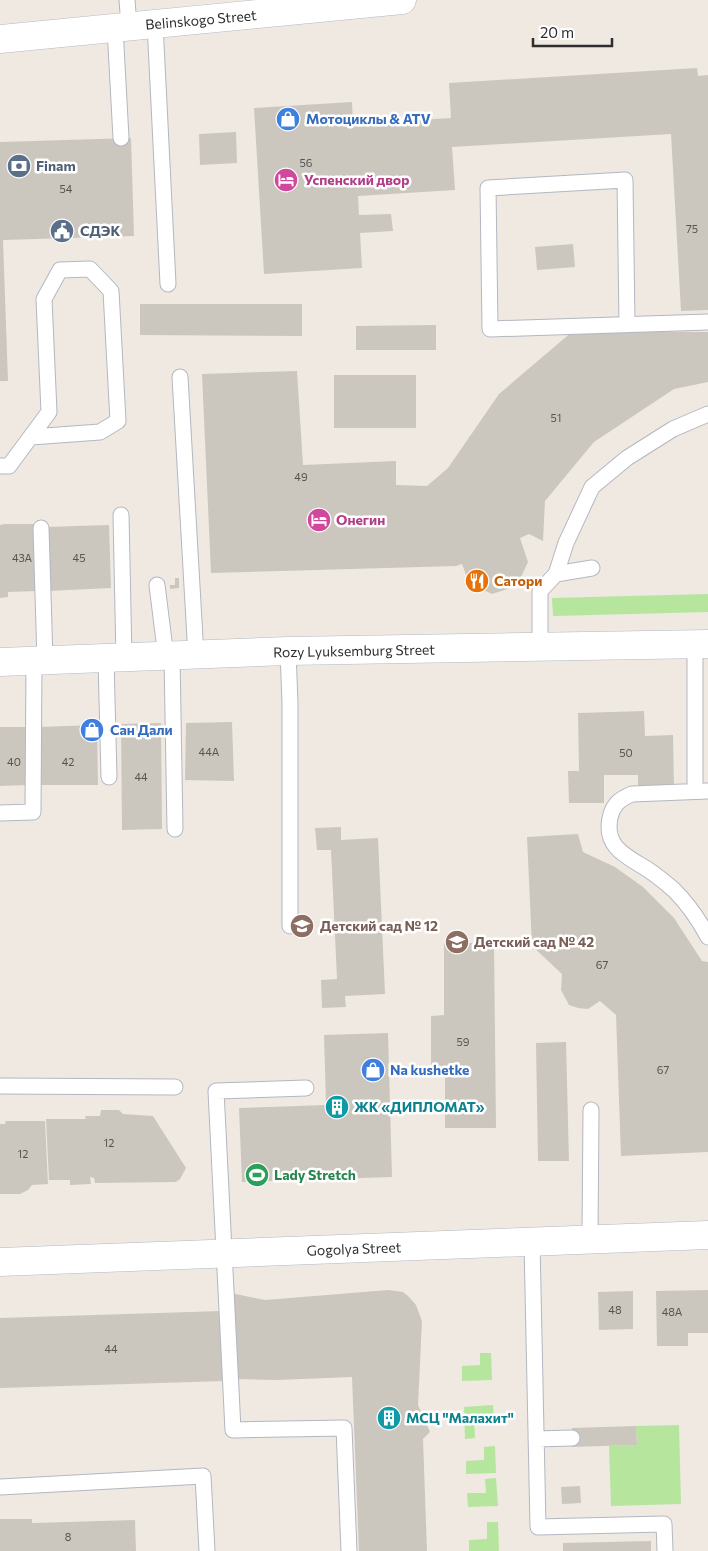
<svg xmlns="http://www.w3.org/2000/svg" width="708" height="1551" font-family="Commissioner,sans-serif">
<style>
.green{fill:#b6e59e}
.building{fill:#cbc7bf}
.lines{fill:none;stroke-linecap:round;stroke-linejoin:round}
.lane-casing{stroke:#b4b7c1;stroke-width:17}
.street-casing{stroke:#b4b7c1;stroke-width:29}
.secondary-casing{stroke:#b4b7c1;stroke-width:29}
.lane{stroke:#fff;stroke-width:15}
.street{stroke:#fff;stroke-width:28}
.secondary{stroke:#fff;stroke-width:28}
.labels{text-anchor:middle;stroke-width:5;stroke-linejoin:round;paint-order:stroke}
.number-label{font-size:11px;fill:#555452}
.street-label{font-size:14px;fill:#2e2e2e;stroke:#fff}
.shop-label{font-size:14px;font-weight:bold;fill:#366cbe;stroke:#fff;text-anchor:start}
.service-label{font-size:14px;font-weight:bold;fill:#4e5e75;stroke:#fff;text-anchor:start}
.hotel-label{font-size:14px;font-weight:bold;fill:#b23c85;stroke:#fff;text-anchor:start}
.food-label{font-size:14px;font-weight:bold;fill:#c56008;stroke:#fff;text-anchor:start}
.education-label{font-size:14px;font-weight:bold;fill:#785e54;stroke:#fff;text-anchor:start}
.culture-label{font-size:14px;font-weight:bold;fill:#0d838f;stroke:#fff;text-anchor:start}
.leisure-label{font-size:14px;font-weight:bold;fill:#27864d;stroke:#fff;text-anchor:start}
</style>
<rect width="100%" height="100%" fill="#efe9e1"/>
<path class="green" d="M 708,594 L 708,612 L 553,616 L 552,598 Z
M 480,1353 L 491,1353 L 492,1380 L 462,1381 L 462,1366 L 480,1365 Z
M 493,1405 L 494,1418 L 474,1418 L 475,1438 L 465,1439 L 464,1407 Z
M 679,1425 L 681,1504 L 611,1506 L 609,1446 L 637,1445 L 636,1426 Z
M 495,1446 L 496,1473 L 466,1474 L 466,1461 L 484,1460 L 484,1447 Z
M 496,1478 L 498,1506 L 468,1507 L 467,1493 L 486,1493 L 485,1479 Z
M 487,1522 L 498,1522 L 499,1551 L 469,1551 L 469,1540 L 487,1539 Z"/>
<path class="building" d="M 697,68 L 698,76 L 708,75 L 708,310 L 681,311 L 671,134 L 452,147 L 455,190 L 358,196 L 359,215 L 391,214 L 393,231 L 360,233 L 362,268 L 264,274 L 254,108 L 352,102 L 353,124 L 451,118 L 449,83 Z
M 236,132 L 237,163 L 200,165 L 199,134 Z
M 131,138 L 134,236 L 3,240 L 8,381 L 0,381 L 0,142 Z
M 573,244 L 575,267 L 537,270 L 535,247 Z
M 140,304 L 302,304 L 302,336 L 140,335 Z
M 436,325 L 436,350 L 356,350 L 356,326 Z
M 573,331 L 708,332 L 708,382 L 674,389 L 594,442 L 545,501 L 543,541 L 529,534 L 520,538 L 528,562 L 517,586 L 492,594 L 469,583 L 462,564 L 456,566 L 211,573 L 202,374 L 297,371 L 303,465 L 396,461 L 396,485 L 427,486 L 448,468 L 499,394 Z
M 334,375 L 416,375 L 416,428 L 334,428 Z
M 5,524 L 36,524 L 38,591 L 8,592 L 8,597 L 0,598 L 0,525 Z
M 109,525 L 111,588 L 48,591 L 46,527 Z
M 175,578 L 179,578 L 179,588 L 170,589 L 170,585 L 175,585 Z
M 644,711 L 645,736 L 673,735 L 674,788 L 638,788 L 638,775 L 604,775 L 604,803 L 569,803 L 568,771 L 579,771 L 578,713 Z
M 232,722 L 234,781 L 185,780 L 186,723 Z
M 161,723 L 162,829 L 122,830 L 121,724 Z
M 97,725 L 98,785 L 39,785 L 38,727 Z
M 0,727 L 28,727 L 29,785 L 0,786 Z
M 341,827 L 341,840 L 378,838 L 385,994 L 345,996 L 346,1007 L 322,1008 L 321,980 L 337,979 L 331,850 L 317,850 L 315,828 Z
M 578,834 L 583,852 L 615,867 L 643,887 L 674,918 L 702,961 L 708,962 L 708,1152 L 621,1156 L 616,1015 L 600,1001 L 588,1009 L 578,1008 L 569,1005 L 561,990 L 562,974 L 532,946 L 527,837 Z
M 444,943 L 494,943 L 496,1128 L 445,1128 L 445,1068 L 431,1068 L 431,1016 L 444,1015 Z
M 388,1033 L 392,1177 L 242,1182 L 239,1108 L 326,1105 L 324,1035 Z
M 566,1042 L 569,1161 L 538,1161 L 536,1043 Z
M 101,1110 L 119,1110 L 123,1114 L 153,1116 L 186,1168 L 180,1179 L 176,1182 L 95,1183 L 94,1178 L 90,1177 L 91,1184 L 70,1185 L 70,1180 L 49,1180 L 46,1119 L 86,1119 L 85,1116 L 100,1116 Z
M 6,1121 L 45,1121 L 48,1184 L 32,1185 L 28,1190 L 20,1194 L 0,1194 L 0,1124 L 5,1124 Z
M 388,1290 L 403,1292 L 408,1296 L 416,1305 L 422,1321 L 418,1405 L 430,1432 L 423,1439 L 427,1551 L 359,1551 L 352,1377 L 277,1380 L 235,1379 L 231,1293 L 265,1300 Z
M 708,1290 L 708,1333 L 688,1333 L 688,1346 L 657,1346 L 656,1291 Z
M 633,1291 L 633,1329 L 599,1330 L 598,1292 Z
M 222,1311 L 224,1381 L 0,1388 L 0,1318 Z
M 636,1426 L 637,1445 L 572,1447 L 572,1428 Z
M 580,1486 L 581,1503 L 562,1504 L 561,1487 Z
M 0,1519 L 32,1519 L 32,1523 L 135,1520 L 136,1551 L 0,1551 Z
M 651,1541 L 651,1551 L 563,1551 L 563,1543 Z"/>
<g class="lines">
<g class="lane-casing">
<path id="lane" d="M 127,0 L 129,26
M 155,24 L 168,284
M 115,28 L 121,138
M 627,324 L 625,180 L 488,188 L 490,329 L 708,322
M 180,377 L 196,656
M 0,466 L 9,466 L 49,412 L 44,299 L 60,270 L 90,269 L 111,291 L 118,421 L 100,432 L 31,437
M 121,515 L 124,658
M 41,528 L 45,661
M 556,574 L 592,568
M 157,585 L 166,657
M 540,647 L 540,591 L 556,574 L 566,543 L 592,487 L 627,458 L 673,429 L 708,414
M 288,651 L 290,703 L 290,926
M 172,657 L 175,829
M 106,659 L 109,777
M 695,791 L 695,645
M 708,791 L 632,794 C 620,799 613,804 610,818 C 604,847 626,856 647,869 C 656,875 666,883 674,890 C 688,904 699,920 708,937
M 0,813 L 33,812 L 34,661
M 0,1086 L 175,1087
M 306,1088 L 216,1091 L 233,1430 L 344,1428 L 349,1551
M 590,1239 L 591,1110
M 532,1242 L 538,1527 L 664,1524 L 665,1551
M 536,1439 L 572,1438
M 0,1487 L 203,1476 L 207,1551"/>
</g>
<g class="street-casing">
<path id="street" d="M 0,1262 L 708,1235"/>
</g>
<g class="secondary-casing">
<path id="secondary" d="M 0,39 L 402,0
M 0,662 L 288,651 L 708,644"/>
</g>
<use href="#lane" class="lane"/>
<use href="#street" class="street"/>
<use href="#secondary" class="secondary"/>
</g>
<defs>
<g id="shop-disc" transform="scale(1.25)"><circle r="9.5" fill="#3f7fe0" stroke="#fff"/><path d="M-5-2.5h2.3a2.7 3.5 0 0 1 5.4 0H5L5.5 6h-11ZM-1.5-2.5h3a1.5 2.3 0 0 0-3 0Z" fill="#fff"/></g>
<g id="bank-disc" transform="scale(1.25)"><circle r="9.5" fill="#5c6f8a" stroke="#fff"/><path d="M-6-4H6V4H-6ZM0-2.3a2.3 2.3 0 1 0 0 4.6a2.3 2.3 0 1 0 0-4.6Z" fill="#fff"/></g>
<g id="hotel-disc" transform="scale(1.25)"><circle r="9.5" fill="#d1479c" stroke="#fff"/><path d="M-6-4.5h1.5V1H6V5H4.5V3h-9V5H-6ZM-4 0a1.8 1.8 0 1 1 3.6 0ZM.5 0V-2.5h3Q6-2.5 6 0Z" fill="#fff"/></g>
<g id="civic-disc" transform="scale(1.25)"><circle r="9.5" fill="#5c6f8a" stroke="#fff"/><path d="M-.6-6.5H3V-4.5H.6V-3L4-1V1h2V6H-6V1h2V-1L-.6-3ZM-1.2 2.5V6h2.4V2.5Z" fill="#fff"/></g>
<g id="restaurant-disc" transform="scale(1.25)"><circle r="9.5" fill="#e8710a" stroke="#fff"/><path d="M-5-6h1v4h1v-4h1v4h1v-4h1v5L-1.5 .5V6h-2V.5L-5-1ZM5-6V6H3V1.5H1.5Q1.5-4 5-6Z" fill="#fff"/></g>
<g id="school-disc" transform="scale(1.25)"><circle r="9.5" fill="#8d6e63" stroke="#fff"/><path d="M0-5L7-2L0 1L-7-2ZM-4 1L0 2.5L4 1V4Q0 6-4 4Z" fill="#fff"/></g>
<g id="building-disc" transform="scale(1.25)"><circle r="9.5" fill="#0f9aa8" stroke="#fff"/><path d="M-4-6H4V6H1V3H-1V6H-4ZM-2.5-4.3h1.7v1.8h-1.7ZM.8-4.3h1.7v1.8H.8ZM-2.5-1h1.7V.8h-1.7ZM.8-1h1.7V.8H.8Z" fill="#fff"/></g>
<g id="stadium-disc" transform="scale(1.25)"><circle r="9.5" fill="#2e9e5b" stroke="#fff"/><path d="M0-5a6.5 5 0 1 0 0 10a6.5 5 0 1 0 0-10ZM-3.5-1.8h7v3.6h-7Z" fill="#fff"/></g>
</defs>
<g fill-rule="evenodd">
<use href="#shop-disc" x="288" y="119"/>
<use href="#bank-disc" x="19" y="166"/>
<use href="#hotel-disc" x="286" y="180"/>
<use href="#civic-disc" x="62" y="231"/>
<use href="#hotel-disc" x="319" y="520"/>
<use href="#restaurant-disc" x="477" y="581"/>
<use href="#shop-disc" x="92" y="730"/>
<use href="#school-disc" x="302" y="926"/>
<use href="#school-disc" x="457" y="942"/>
<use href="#shop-disc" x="373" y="1070"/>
<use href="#building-disc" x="337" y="1107"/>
<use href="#stadium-disc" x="257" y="1175"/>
<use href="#building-disc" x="389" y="1418"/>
</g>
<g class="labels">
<g class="number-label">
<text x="306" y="167">56</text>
<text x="66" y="193">54</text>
<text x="692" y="233">75</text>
<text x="556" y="422">51</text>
<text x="301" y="481">49</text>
<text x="22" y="562">43А</text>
<text x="79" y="562">45</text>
<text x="209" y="756">44А</text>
<text x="626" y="757">50</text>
<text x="14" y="766">40</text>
<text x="68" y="766">42</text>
<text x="141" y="781">44</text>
<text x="602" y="969">67</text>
<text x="463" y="1046">59</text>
<text x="663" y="1074">67</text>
<text x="109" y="1147">12</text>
<text x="23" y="1158">12</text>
<text x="615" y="1314">48</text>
<text x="672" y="1316">48А</text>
<text x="111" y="1353">44</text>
<text x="68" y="1541">8</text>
</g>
<g class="street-label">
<text transform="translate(201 20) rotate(-5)" y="5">Belinskogo Street</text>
<text transform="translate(354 651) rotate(-1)" y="5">Rozy Lyuksemburg Street</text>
<text transform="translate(354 1249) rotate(-2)" y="5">Gogolya Street</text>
</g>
<g class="shop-label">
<text x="306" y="124">Мотоциклы &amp; ATV</text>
<text x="110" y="735">Сан Дали</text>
<text x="390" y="1075">Na kushetke</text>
</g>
<g class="service-label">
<text x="36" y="171">Finam</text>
<text x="80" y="236">СДЭК</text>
</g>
<g class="hotel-label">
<text x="304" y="185">Успенский двор</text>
<text x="336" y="525">Онегин</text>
</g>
<g class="food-label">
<text x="494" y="586">Сатори</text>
</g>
<g class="education-label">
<text x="320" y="931">Детский сад № 12</text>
<text x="474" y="947">Детский сад № 42</text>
</g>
<g class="culture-label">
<text x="354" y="1112">ЖК «ДИПЛОМАТ»</text>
<text x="406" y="1423">МСЦ "Малахит"</text>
</g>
<g class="leisure-label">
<text x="274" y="1180">Lady Stretch</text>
</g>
</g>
<path d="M533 38v8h79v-8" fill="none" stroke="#2e2e2e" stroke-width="2.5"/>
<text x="540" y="38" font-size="15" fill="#2e2e2e" stroke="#ffffff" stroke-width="4" paint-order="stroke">20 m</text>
</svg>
